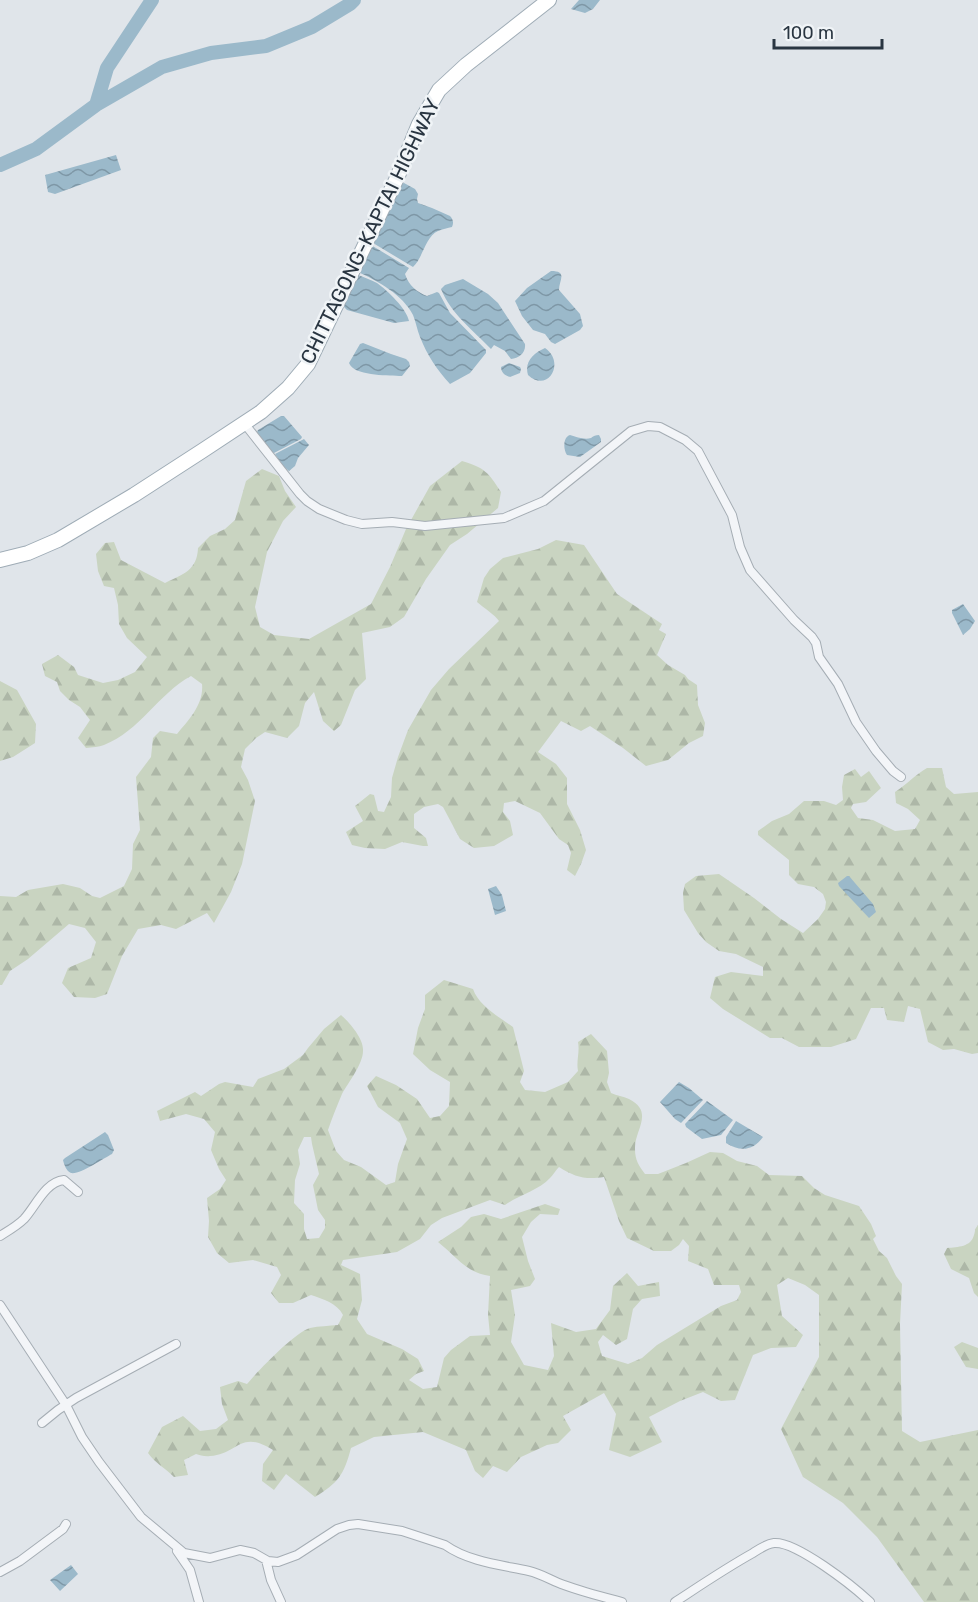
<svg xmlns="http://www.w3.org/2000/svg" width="978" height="1602" font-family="Rubik,sans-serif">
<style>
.forest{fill:url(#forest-firs);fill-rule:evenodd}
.water{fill:url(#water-waves)}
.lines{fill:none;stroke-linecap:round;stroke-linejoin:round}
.river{stroke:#9bb9ca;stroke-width:14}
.street-casing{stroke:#a5adb4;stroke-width:10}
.primary-casing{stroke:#9facb6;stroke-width:16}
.street{stroke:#f3f5f8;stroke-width:8}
.primary{stroke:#fff;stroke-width:14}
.labels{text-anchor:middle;stroke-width:5;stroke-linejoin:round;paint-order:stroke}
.street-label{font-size:20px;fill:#293541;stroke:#f0f4f7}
</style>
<defs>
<pattern id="forest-firs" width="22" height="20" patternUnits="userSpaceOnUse" patternTransform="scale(1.5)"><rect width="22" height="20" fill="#c9d4c1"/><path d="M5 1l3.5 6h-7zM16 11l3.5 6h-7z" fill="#adb7a7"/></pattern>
<pattern id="water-waves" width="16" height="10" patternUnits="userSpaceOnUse" patternTransform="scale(1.5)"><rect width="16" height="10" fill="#9bb9ca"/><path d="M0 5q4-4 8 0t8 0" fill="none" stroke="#7e97a6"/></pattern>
</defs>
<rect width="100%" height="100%" fill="#e0e5ea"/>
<path class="forest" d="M 462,461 C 485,468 488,472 501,492 L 498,508 L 467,534 L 450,545 L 426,579 L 404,617 L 390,627 L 362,633 L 366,679 L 355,690 L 341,725 L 334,731 L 323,721 L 314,692 L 305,703 L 299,726 L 287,738 L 265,732 L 256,738 L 245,749 L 241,767 L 248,780 L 255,801 L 242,864 L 231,892 L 214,923 L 207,913 L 176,929 L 161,925 L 138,929 L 122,956 L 107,994 L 95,998 L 74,997 L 62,983 L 68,968 L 91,958 L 96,942 L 85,928 L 69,924 L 28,959 L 10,971 L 2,985 L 0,985 L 0,896 L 16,897 L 28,890 L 63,884 L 80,888 L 92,896 L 100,898 L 124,886 L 132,869 L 133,844 L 140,830 L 136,777 L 151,757 L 153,738 L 160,731 L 177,734 C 189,720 204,704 202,684 L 191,676 C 158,694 140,731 104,745 C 99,747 92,747 86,748 L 78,738 L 90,720 L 80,707 L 69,700 L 60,691 L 57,682 L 45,676 L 42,664 L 58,655 L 74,667 L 78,675 L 103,683 L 118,680 L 135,672 L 147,657 L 127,638 L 119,624 L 118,605 L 114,588 L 104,586 L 98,571 L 96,554 L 105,543 L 114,542 L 121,560 L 165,583 C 184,574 197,570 198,548 L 210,536 L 225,529 L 235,520 L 246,481 L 262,469 L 279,476 L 285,491 L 296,507 L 283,521 L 267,552 L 255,607 L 260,627 L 274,635 L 309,639 L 371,604 L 390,567 L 406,529 L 430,486 Z
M 556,540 L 584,545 L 617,594 L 662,624 L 659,630 L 666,634 L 657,655 L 668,665 L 685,675 L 688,679 L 697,685 L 698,705 L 705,723 L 703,736 L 689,743 L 668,760 L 646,766 L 623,748 L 590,726 L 581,731 L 561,721 L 538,752 L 556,764 L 567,778 L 567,804 L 580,830 L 586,850 L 581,864 L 575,876 L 567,870 L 571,853 L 568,845 L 559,839 L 540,813 L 515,801 L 504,803 L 503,812 L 510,821 L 513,835 L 494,846 L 474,848 L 460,839 L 443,807 L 438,804 L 424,807 L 414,814 L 414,828 L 426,838 L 428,846 L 423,846 L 402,842 L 385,849 L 365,848 L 352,845 L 346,832 L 363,821 L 355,806 L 370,794 L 374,795 L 378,811 L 384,812 L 391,797 L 392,778 L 398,757 L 408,730 L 431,690 L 449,669 L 499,621 C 495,615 484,608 477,602 L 484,578 L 490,569 L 503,558 L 538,549 Z
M 0,681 L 17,690 L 36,724 L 35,743 L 13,757 L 0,761 Z
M 927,768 L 942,768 L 946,787 L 954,794 L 978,792 L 978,1053 L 972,1054 L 954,1049 L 943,1050 L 928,1042 L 920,1009 L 908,1006 L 904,1022 L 887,1020 L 884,1008 L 871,1008 L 856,1039 L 831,1047 L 799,1047 L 782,1038 L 770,1038 L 723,1009 L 710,998 L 715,977 L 731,972 L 763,976 L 763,967 L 736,954 L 719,951 L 706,942 L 698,933 L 684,910 L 683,893 L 685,884 L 696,876 L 719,874 L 754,898 L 781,919 L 803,933 L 818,919 L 825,909 L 826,902 L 823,894 L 814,887 L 798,884 L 789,875 L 789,860 L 758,835 L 758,831 L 772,821 L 789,814 L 804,801 L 824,801 L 836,805 L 843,800 L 842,787 L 844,775 L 855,769 L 861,777 L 869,771 L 881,788 L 866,802 L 853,804 L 851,808 L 858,818 L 873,820 L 895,831 L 915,829 L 920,820 L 908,809 L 896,803 L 895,792 C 906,785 915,775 927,768 Z
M 444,980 L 473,989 C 479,1006 499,1017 513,1027 L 524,1071 L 520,1082 L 525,1090 L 545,1092 L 568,1082 L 578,1071 C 576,1061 580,1052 578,1042 L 591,1034 L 607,1051 L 609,1073 L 607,1082 L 611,1093 C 617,1096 623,1096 629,1099 C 655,1112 634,1131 635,1149 C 635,1160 639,1166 645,1174 L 658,1174 L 686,1163 L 710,1152 L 723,1153 L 737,1161 L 757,1166 L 769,1175 L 802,1176 L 814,1188 L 825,1195 L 859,1206 L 871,1224 L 876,1236 L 873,1239 L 879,1251 L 887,1258 L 896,1276 L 902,1284 L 900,1324 L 902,1431 L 920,1442 L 978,1430 L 978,1602 L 924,1602 L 877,1537 L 843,1503 L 803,1477 L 781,1429 L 819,1357 L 819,1295 L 805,1285 L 788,1278 L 777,1285 L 782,1316 L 803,1335 L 796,1347 L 771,1348 L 753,1355 L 735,1400 L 721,1401 L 703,1392 L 680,1401 L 649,1417 L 662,1442 L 630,1457 L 609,1450 L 616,1414 L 604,1393 L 563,1416 L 571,1430 L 558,1443 L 547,1445 L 521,1457 L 507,1472 L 493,1466 L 483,1478 L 475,1471 L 466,1450 L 423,1432 L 374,1437 L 351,1448 C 344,1475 338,1483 315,1497 L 286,1474 L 274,1490 L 262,1481 L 263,1464 L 273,1450 C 240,1429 238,1454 210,1456 C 205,1457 200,1455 196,1454 L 184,1460 L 188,1475 L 174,1477 C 165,1468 155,1463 148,1453 L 162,1427 L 183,1416 L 200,1431 L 216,1429 L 228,1420 L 222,1404 L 220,1387 L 238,1381 L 247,1384 C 259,1370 294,1333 310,1328 C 319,1326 329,1326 338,1325 L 343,1315 C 337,1303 323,1299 311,1295 L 293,1303 L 279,1303 L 271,1293 L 281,1275 L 277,1267 L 253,1260 L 229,1263 L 217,1253 L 208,1237 L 209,1221 L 207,1198 L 220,1189 L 226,1180 L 219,1169 L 211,1150 L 215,1132 L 204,1119 L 186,1114 L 160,1121 L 157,1111 L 195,1092 L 201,1096 L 219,1084 L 225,1082 L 253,1087 L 258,1079 L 284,1069 L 303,1055 L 308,1048 L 324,1029 L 341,1015 C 350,1023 364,1039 363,1051 C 363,1064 348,1083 342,1094 C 337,1106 332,1118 328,1130 L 336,1151 L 344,1160 L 361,1167 L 386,1185 L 395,1182 L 398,1164 L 407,1139 L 400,1123 L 378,1107 L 367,1086 L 376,1076 L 396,1085 L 417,1099 L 430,1118 L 440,1116 L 449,1106 L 450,1082 L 430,1070 L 413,1054 L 418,1028 L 425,1009 L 425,995 ZM 304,1137 L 311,1137 L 312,1144 L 319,1174 L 313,1185 L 318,1210 L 325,1220 L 325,1228 L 319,1238 L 307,1239 L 304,1229 L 304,1214 L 294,1203 L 295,1180 L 300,1164 L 298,1150 ZM 559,1167 C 575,1177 585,1180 604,1177 L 619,1221 L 627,1238 L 654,1251 L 671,1251 L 679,1245 L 683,1239 L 689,1246 L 688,1261 L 708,1269 L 714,1285 L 739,1285 L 741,1292 L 737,1300 L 721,1306 L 657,1345 L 642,1358 L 628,1364 L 602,1356 L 598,1342 L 603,1335 L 616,1345 L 627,1339 L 633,1309 L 642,1299 L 660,1296 L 659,1282 L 638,1286 L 627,1273 L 613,1286 L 610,1310 L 596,1329 L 576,1332 L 551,1323 L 554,1356 L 548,1370 L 524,1365 L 511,1342 L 515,1315 L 511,1290 L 530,1286 L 535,1279 L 528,1261 L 522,1237 L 531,1222 L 540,1214 L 558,1215 L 560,1209 L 545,1204 L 501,1219 L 484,1214 L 471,1217 L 461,1227 L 438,1242 C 456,1256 466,1273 490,1276 L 488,1315 L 490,1335 L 470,1336 L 451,1350 L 444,1358 L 437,1387 L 423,1389 L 409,1380 L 416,1374 L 424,1371 L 418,1359 L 402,1349 L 367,1334 L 357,1319 L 362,1300 L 360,1274 L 341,1265 L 343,1260 L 397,1252 L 420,1239 L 431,1225 L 442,1218 L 490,1200 L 505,1205 C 519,1195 539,1190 550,1178 C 553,1175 556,1170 559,1167 Z
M 978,1225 L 978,1297 L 974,1293 L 969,1278 L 951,1269 L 944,1254 L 947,1248 C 958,1247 971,1247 974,1235 C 977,1225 972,1234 978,1225 Z
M 962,1342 L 978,1348 L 978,1369 L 966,1367 L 954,1347 Z"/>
<path class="water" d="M 579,0 L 600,0 L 593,9 L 585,13 L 571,9 Z
M 116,155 L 121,170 L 55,194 L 48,192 L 45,175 Z
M 404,183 L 415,189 L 418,194 L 417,199 L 418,203 L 432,208 L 450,216 C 453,219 454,223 452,227 C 448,228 442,229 438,231 C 425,237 423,258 413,267 L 373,243 L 397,186 Z
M 371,245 L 409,268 L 405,274 C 409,286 417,292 427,296 L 437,292 L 439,293 L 450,313 L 486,350 L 486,353 L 470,373 L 450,384 C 437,370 427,355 420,337 C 417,330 416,322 413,315 C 403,295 378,281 358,272 Z
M 551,271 C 568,271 559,280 559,290 L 580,314 L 583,326 L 580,330 L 555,344 L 551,342 L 545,334 L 533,330 L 522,316 L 515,301 L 527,288 Z
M 356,275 L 358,275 C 364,277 371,280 377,283 C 387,290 407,309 409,321 L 394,323 L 347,310 L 343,306 Z
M 463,279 L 488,294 L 498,303 L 525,344 C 526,353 519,358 511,359 L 505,351 L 494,345 L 491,349 C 473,330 451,314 441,289 L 445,285 Z
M 363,343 L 391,354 L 406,359 L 409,362 L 410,366 L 402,376 L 399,376 C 386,375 354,376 349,363 L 360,344 Z
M 545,348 C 566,362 548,394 528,375 C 524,361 534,353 545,348 Z
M 509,363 L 520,367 L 521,369 L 520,373 L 510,377 C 506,376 501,373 501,367 Z
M 281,416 L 284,416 L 302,437 L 301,439 L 274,453 L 272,452 L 257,432 L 258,430 Z
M 570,435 C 577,437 584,440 591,438 C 593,436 596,435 599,435 L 601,439 L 601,442 L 580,457 L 567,455 C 563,449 563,437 570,435 Z
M 304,439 L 309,445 L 298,458 L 295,466 L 289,471 L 283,466 L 275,454 Z
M 963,604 L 975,621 L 970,629 L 963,635 L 952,613 L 952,610 Z
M 847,876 L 849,876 L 873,904 L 876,912 L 869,918 L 839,886 L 838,883 Z
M 496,886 L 502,895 L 506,911 L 495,915 L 488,889 Z
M 679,1082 L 689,1088 L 703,1100 L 681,1123 L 675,1119 L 660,1102 Z
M 707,1101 L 733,1120 L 721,1135 L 702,1139 L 686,1127 L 685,1124 Z
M 736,1121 L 763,1137 C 753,1151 740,1152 726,1143 L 726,1137 Z
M 105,1132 L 108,1135 L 114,1150 L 112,1154 C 104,1158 80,1175 71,1173 C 66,1171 64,1164 63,1160 L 65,1158 Z
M 71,1565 L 78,1574 L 60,1591 L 50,1580 Z"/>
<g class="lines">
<path class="river" d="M 96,105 L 107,68 L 152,0
M 0,165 L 36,149 L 96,105 L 162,67 L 211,53 L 266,46 L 312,27 L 350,4 L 354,0"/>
<g class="street-casing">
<path id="street" d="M 244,423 L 300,494 L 307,501 L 319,509 L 346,520 L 362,524 L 392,522 L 425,526 L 504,518 L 544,501 L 631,431 L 648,426 L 660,427 L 685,440 L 698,451 L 732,515 L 740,547 L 750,570 L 794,620 L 812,637 L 816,643 L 819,657 L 838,684 L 856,722 L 876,751 L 893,771 L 901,777
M 0,1236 C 8,1231 17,1226 24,1219 C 36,1206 45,1182 64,1180 L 78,1192
M 0,1305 L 66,1405 L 82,1437 L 99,1462 L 141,1517 L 184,1553 L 210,1558 L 240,1550 L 254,1553 L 268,1561 L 278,1562 L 297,1555 L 337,1529 L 349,1525 L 358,1524 L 402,1531 L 445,1545 C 469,1562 502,1565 529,1571 C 542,1574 552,1581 564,1585 C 583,1592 603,1597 622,1602
M 42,1423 L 58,1410 L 76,1398 L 176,1344
M 177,1551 L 190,1570 L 199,1602
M 266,1560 L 271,1580 L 281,1602
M 0,1572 L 20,1561 L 63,1529 L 66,1524
M 675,1602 C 701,1585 726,1568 753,1553 C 759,1549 766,1544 774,1543 C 796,1541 853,1586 870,1602"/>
</g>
<g class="primary-casing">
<path id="primary" d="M 0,560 L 28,553 L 58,540 L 134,495 L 202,451 L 261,412 L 288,388 L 308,364 L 397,178 L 419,124 L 439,90 L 466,65 L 549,0"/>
</g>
<use href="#street" class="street"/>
<use href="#primary" class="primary"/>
</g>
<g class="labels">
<g class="street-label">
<text transform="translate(370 231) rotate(-64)" y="7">CHITTAGONG-KAPTAI HIGHWAY</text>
</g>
</g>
<path d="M774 39v9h108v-9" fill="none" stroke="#293541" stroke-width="3"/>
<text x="783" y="39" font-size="18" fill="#293541" stroke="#f0f4f7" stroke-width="4.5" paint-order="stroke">100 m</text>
</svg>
